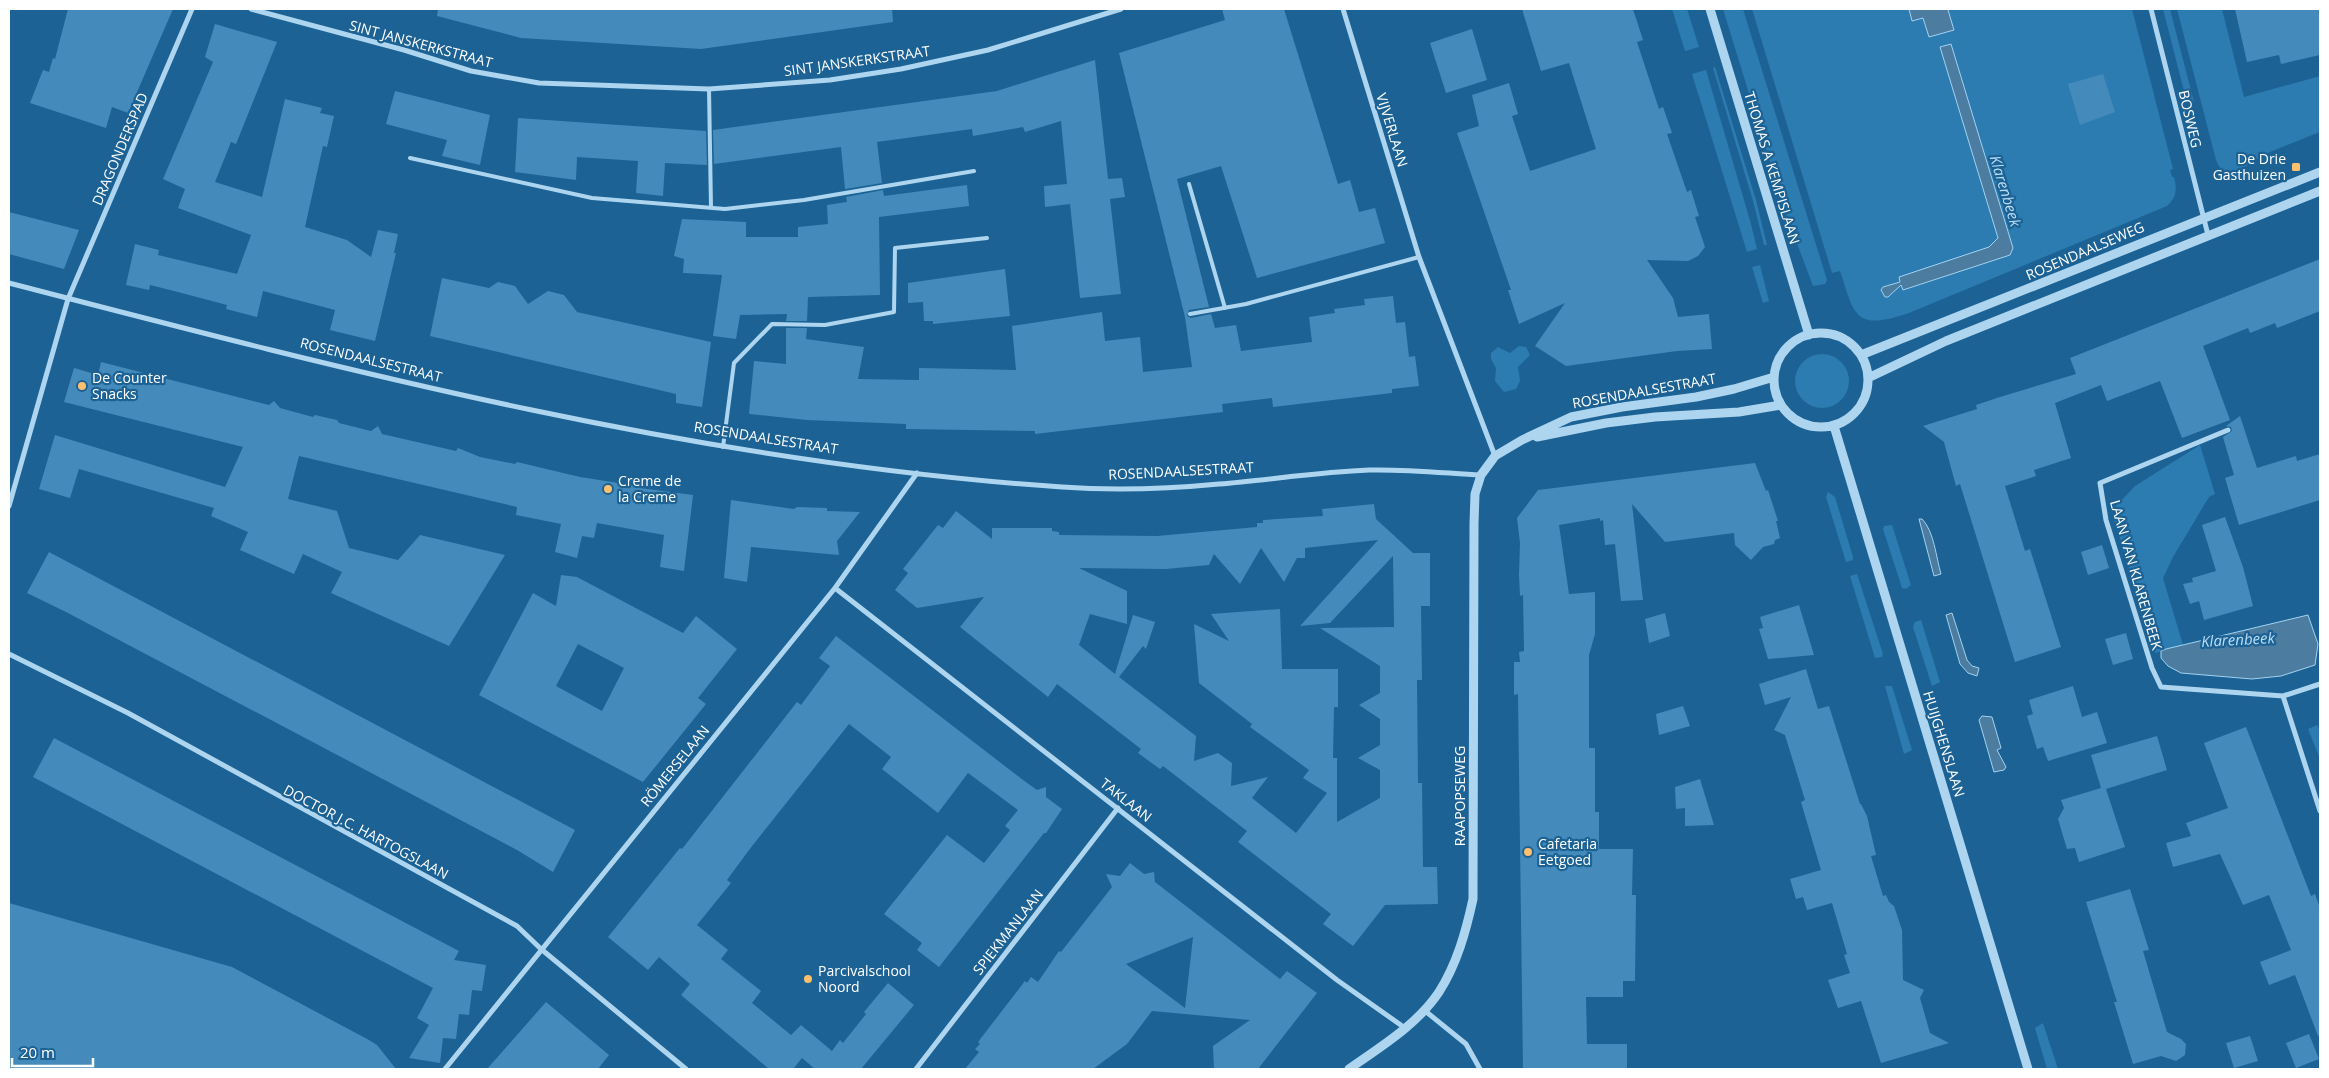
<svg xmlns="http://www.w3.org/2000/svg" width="2329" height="1078" font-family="'Open Sans',sans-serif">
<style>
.green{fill:#2c7bb1}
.water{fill:#4c7ca0;stroke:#a2d2f1}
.building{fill:#448bbc;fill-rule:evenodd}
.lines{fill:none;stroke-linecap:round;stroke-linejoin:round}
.service{stroke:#aed5ef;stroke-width:4}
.minor{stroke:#aed5ef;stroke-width:5}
.tertiary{stroke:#aed5ef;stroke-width:9}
.poi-dot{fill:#ffc06d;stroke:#1c6295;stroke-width:2}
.labels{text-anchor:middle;stroke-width:4.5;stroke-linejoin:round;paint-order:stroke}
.street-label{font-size:14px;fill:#fff;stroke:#1c6295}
.poi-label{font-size:14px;fill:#fff;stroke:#1c6295;text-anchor:start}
.water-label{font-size:15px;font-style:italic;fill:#bbdef6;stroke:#1c6295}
</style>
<rect width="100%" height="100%" fill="#1c6295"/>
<path class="green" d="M 1672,9 L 1687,9 L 1699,47 L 1685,51 Z
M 1723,9 L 1743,9 L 1827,280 L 1825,284 L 1813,286 L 1786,214 Z
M 1752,9 L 2132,9 L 2173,169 L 2170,170 L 2172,177 L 2174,177 C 2177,189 2177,197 2167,206 L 1909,313 C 1855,331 1855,317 1840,271 L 1832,273 Z
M 2163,9 L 2170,9 L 2194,102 L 2187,103 Z
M 2177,9 L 2222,9 L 2244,97 L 2320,76 L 2320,132 L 2265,154 L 2234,174 C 2225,175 2219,168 2216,160 Z
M 1715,67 L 1756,200 L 1767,245 L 1764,245 L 1753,201 L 1713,68 Z
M 1706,70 L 1751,224 L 1757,249 L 1747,252 L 1692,74 Z
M 1760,265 L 1769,301 L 1763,303 L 1752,267 Z
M 1519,346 L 1526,347 L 1530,355 L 1518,367 L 1520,381 L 1516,389 L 1504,392 L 1495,381 L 1496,368 L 1491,359 L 1491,353 L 1498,347 L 1510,353 Z
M1795 381a27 27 0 1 1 54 0a27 27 0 1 1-54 0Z
M 2200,445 L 2215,494 L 2209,497 L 2173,557 L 2163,578 L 2183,645 L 2155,653 L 2114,519 L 2116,506 L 2135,486 Z
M 1828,492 L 1835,497 L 1853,557 L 1853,560 L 1846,562 L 1826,497 Z
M 1892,525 L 1911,585 L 1906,589 L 1902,588 L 1883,529 L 1884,526 Z
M 1857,574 L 1883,654 L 1882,657 L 1875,658 L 1850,576 Z
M 1921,620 L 1940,682 L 1932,686 L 1913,627 L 1915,622 Z
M 1885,686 L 1892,686 L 1912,750 L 1904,754 Z
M 2317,725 L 2320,730 L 2320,759 L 2308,729 Z
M 2043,1023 L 2058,1069 L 2047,1069 L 2035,1028 Z"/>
<path class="water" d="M 1909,9 L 1951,9 L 1948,10 L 1954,30 L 1929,37 L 1923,18 L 1912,21 Z
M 1951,44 L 2013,248 L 2010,255 L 1903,290 L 1901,285 L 1888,297 L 1885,297 L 1881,290 L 1883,287 L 1900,282 L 1899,277 L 1989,247 L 1998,238 L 1940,47 Z
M 1919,519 L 1922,519 C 1934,531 1936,557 1941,574 L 1934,576 Z
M 1952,613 L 1967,660 L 1972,666 L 1979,668 L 1977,676 L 1968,673 L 1960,664 L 1946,615 Z
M 2308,615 L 2318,644 L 2315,665 L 2281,676 L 2252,679 L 2181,673 L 2168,666 L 2161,658 L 2161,651 L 2166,649 Z
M 1982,716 L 1992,717 L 2001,748 L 1997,750 L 2006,767 L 2004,770 L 1994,772 L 1979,720 Z"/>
<path class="building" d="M 68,9 L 173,9 L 128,113 L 112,107 L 106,128 L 30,103 L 43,70 L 49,72 L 53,58 L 55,59 Z
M 438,9 L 892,9 L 893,22 L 701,49 L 521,38 L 437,16 Z
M 1222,9 L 1284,9 L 1338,184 L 1350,180 L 1359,212 L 1375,208 L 1385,243 L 1257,278 L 1221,166 L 1177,179 L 1209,307 L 1189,310 L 1187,316 L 1191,318 L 1211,314 L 1215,328 L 1236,325 L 1241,351 L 1312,342 L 1309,317 L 1335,313 L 1334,309 L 1365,305 L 1364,299 L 1393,296 L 1396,323 L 1405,322 L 1409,357 L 1415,356 L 1419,386 L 1392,389 L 1392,393 L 1273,407 L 1272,398 L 1222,404 L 1223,412 L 1035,434 L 1035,431 L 906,429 L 906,424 L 807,420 L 749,414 L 754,361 L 786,364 L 786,328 L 807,328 L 806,339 L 864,347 L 858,379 L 919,380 L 919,368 L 1016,370 L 1012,326 L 1102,312 L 1105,341 L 1140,337 L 1143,372 L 1192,367 L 1185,317 L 1119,53 L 1225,20 Z
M 1522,9 L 1633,9 L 1643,40 L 1637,42 L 1659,109 L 1663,107 L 1672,133 L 1667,134 L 1687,192 L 1691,190 L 1699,216 L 1695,217 L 1705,247 L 1698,256 L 1688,261 L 1647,260 L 1673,298 L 1678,317 L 1709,314 L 1712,349 L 1677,351 L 1566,366 L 1535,346 L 1565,303 L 1519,324 L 1508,290 L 1511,290 L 1457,133 L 1479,126 L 1472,95 L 1509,83 L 1518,114 L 1512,116 L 1530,171 L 1596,149 L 1569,63 L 1541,71 Z
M 2235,9 L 2320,9 L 2320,55 L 2281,64 L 2279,55 L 2247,62 Z
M 215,24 L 277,42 L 236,144 L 231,142 L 215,182 L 262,197 L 285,99 L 322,108 L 320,113 L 334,116 L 327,147 L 323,146 L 305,227 L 347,240 L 371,257 L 378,230 L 398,234 L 394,253 L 396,253 L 375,341 L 330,330 L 335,310 L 263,291 L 257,317 L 226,309 L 227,305 L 174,291 L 150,285 L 149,290 L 126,285 L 135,244 L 159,250 L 158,255 L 237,274 L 251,235 L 178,208 L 185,189 L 163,179 L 213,62 L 205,57 Z
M 1472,29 L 1487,80 L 1446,93 L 1430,43 Z
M 1095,60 L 1108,179 L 1122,178 L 1125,197 L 1110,199 L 1121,294 L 1080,298 L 1070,204 L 1045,207 L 1044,186 L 1067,184 L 1061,121 L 1025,132 L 1023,127 L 973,136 L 972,129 L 877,142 L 882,183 L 845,189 L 841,147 L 714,164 L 713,130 L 997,91 Z
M 2103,74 L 2115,112 L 2080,125 L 2068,84 Z
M 395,91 L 490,115 L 480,165 L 442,156 L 447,140 L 386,124 Z
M 518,118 L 706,131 L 707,165 L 665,163 L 663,196 L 636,193 L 638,161 L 577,157 L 576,180 L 515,172 Z
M 967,185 L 969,206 L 879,217 L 880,295 L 808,297 L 807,321 L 786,321 L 787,314 L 740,315 L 736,339 L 713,336 L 722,275 L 683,273 L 684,259 L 674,256 L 682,219 L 746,222 L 746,237 L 798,237 L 798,227 L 828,224 L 827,205 L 847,202 L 846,197 L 883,190 L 884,196 Z
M 9,212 L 79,230 L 64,269 L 9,254 Z
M 2320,259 L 2320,311 L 2277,328 L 2275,323 L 2250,333 L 2248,328 L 2203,346 L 2230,420 L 2182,438 L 2160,381 L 2107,401 L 2101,385 L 2055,403 L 2071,458 L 2034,470 L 2036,476 L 2005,486 L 2025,551 L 2030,549 L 2061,647 L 2015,662 L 1960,484 L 1956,486 L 1944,442 L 1923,426 L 1977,409 L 1976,405 L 2000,397 L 2076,374 L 2070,358 Z
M 1005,269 L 1010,316 L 933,324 L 933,321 L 924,321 L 923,302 L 908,303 L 908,283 Z
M 442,278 L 489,288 L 498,282 L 515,286 L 528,304 L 548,291 L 564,295 L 577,312 L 711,342 L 702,407 L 676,403 L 676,394 L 430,336 Z
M 101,362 L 269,405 L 274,401 L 280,408 L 313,417 L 315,415 L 328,418 L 337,420 L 339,423 L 371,431 L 378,426 L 382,434 L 456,451 L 458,448 L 480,457 L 515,464 L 517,462 L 580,477 L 638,486 L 640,488 L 693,495 L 684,571 L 660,567 L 664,535 L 597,523 L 594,538 L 582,536 L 577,558 L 555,552 L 561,524 L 516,515 L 517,507 L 299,456 L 288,499 L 337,511 L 349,548 L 398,560 L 420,535 L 505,555 L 449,646 L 331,593 L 342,572 L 303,554 L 294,574 L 240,550 L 248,532 L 211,516 L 214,508 L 79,469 L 70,498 L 39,489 L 55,435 L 225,487 L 243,447 L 64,402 L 74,368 L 98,375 Z
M 2240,416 L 2257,468 L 2296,456 L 2297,461 L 2320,454 L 2320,500 L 2239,525 L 2225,478 L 2234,475 L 2223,437 L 2232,431 L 2231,427 L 2226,426 Z
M 1755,463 L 1766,491 L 1768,490 L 1778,521 L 1776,521 L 1780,538 L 1775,540 L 1774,544 L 1763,547 L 1751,560 L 1735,545 L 1734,533 L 1665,542 L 1632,504 L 1643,600 L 1621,601 L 1615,544 L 1605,545 L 1603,520 L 1600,521 L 1600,518 L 1559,525 L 1569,594 L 1595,592 L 1595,634 L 1589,655 L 1589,748 L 1595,748 L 1595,812 L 1599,812 L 1599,849 L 1633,849 L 1632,895 L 1636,895 L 1635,981 L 1623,981 L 1623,997 L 1586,997 L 1587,1044 L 1627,1044 L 1627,1069 L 1523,1069 L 1518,694 L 1514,695 L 1514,662 L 1520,662 L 1519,652 L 1524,651 L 1523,595 L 1520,596 L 1519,575 L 1520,543 L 1517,518 L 1538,490 Z
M 731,500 L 794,509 L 797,507 L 827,508 L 827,511 L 860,512 L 837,541 L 839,555 L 751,547 L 747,582 L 724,578 Z
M 1374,504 L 1376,519 L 1413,553 L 1430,553 L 1430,606 L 1421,606 L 1422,680 L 1417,680 L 1418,783 L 1422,783 L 1423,867 L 1437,867 L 1438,904 L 1385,905 L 1353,946 L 1323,924 L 1331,914 L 1238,842 L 1247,831 L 1163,766 L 1160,769 L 1138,753 L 1141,749 L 1057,684 L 1048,697 L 960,627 L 984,597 L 917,608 L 895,590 L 908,573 L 903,569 L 938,525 L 943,528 L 956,511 L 992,539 L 992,528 L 1052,528 L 1052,531 L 1059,532 L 1059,535 L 1157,536 L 1257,527 L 1257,523 L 1263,523 L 1263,520 L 1323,516 L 1322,509 ZM 1378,540 L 1300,626 L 1330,623 L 1393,556 L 1394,627 L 1320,628 L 1380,666 L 1380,693 L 1359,705 L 1380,719 L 1380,745 L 1358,758 L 1380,770 L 1380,798 L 1337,822 L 1337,758 L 1333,758 L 1334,707 L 1338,707 L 1338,669 L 1282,669 L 1280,609 L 1211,614 L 1229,641 L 1194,624 L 1199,683 L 1252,724 L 1250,727 L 1309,770 L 1303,778 L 1327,793 L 1296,833 L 1252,798 L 1268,777 L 1231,786 L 1232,763 L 1218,753 L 1194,761 L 1196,736 L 1119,677 L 1143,646 L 1146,649 L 1155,622 L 1133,615 L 1115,674 L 1079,645 L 1090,614 L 1127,624 L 1127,591 L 1079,568 L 1166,569 L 1209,565 L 1214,554 L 1240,584 L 1261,548 L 1284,582 L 1297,558 L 1305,558 L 1305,548 Z
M 2225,517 L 2243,567 L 2253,606 L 2204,620 L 2199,601 L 2190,604 L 2183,584 L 2193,582 L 2192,578 L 2216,571 L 2202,525 Z
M 2102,545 L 2109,568 L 2088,575 L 2081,552 Z
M 49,552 L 575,830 L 553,872 L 517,850 L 415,796 L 66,612 L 27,593 Z
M 561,575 L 577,577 L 683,633 L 696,616 L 737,649 L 698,698 L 706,704 L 643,782 L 479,695 L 533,593 L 556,606 ZM 578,644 L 624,668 L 602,711 L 556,686 Z
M 1799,605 L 1814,655 L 1768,659 L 1759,629 L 1763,628 L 1760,617 Z
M 1665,613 L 1670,636 L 1649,643 L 1645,619 Z
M 2126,633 L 2133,659 L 2113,665 L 2105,639 Z
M 836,636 L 1023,780 L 1037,790 L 1046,787 L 1046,797 L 1062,809 L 1046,833 L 1044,833 L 939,967 L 917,950 L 922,943 L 884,914 L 947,835 L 984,863 L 1010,830 L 1005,826 L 1018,810 L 968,773 L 938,813 L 882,769 L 891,757 L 849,724 L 749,850 L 727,880 L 731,883 L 697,925 L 728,950 L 721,959 L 761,991 L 752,1003 L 791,1035 L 801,1025 L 832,1051 L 840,1040 L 843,1043 L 866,1014 L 864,1012 L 888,983 L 914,1005 L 861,1069 L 815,1069 L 802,1058 L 793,1069 L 769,1069 L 681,995 L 690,984 L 659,957 L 648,970 L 608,937 L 680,848 L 682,849 L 797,702 L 801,705 L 830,666 L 819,658 Z
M 1806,669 L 1818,709 L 1829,706 L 1860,804 L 1861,804 L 1867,816 L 1876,855 L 1871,856 L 1883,896 L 1886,895 L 1889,902 L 1894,906 L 1902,930 L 1903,980 L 1924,990 L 1920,998 L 1930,1033 L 1949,1043 L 1881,1063 L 1861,1001 L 1838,1008 L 1828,980 L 1850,973 L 1844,955 L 1847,954 L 1832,903 L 1807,910 L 1803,897 L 1796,899 L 1790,879 L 1821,870 L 1801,802 L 1805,800 L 1785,735 L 1774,730 L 1791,697 L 1765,705 L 1759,684 Z
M 2073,686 L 2082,717 L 2097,712 L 2107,743 L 2048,761 L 2043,747 L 2037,749 L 2032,732 L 2027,716 L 2033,714 L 2029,700 Z
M 1683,706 L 1690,726 L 1659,735 L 1656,714 Z
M 2246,727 L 2311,896 L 2315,894 L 2320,908 L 2320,1035 L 2318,1036 L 2295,975 L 2269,985 L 2260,962 L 2291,950 L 2269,895 L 2243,905 L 2220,854 L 2173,867 L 2166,843 L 2191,836 L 2186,823 L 2228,808 L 2204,743 Z
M 2157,736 L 2167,770 L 2106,789 L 2125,847 L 2079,862 L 2075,848 L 2067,849 L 2058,819 L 2064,808 L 2061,800 L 2101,788 L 2091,755 Z
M 54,738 L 459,951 L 454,960 L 486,965 L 482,991 L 472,990 L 469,1015 L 459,1014 L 456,1039 L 443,1038 L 440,1063 L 409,1058 L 429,1025 L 417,1018 L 433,988 L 33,777 Z
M 1700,779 L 1714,825 L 1685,826 L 1685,808 L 1676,809 L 1675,787 Z
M 1130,863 L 1144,874 L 1154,872 L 1155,882 L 1280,979 L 1287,971 L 1317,993 L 1258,1069 L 1214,1069 L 1213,1046 L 1250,1020 L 1152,1011 L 1127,1044 L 1093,1069 L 965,1069 L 979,1052 L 975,1049 L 980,1044 L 978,1042 L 1025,981 L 1027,983 L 1031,977 L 1038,982 L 1059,951 L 1061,952 L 1112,887 L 1106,874 L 1120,876 ZM 1193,937 L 1185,1008 L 1126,964 Z
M 2130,889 L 2149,950 L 2143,951 L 2167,1032 L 2181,1039 L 2186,1044 L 2185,1055 L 2176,1061 L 2161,1056 L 2133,1064 L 2114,1002 L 2117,1002 L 2086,902 Z
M 9,903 L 232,967 L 369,1040 L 377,1045 L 396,1069 L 9,1069 Z
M 546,1002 L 609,1055 L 598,1069 L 487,1069 Z
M 2309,1034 L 2319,1059 L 2296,1068 L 2286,1043 Z
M 2250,1036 L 2258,1061 L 2234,1068 L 2226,1043 Z"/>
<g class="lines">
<path class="service" d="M 709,89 L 711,208
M 410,158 L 592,198 L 725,209 L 804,200 L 974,171
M 1189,184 L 1225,308
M 1190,314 L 1246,304 L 1419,257
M 723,447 L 734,363 L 772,324 L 825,325 L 894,312 L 895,248 L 987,238"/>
<path class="minor" d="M 251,9 L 404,50 L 471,71 L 539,83 L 709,89 L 830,80 L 901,69 L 988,50 L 1121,9
M 1343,9 L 1419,257 L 1495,456
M 2151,9 L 2208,235
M 9,283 C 355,373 703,463 1062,487 C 1114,491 1167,489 1219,484 C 1269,480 1318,472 1369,470 C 1406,469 1444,473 1481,475
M 2228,430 L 2100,483 L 2106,520 L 2152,668 L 2161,687 L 2283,696
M 9,506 L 68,299 L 192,9
M 835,588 L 1337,980 L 1405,1028
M 9,654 L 128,713 L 517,926 L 541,949 L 686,1069
M 2320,684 L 2283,696 L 2320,811
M 1424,1010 L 1466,1044 L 1480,1069
M 445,1069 L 835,588 L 917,473
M 916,1069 L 1118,808"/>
<path class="tertiary" d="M 1710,9 L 1809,335
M1774 380a47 47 0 1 1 94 0a47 47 0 1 1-94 0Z
M 1861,355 L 2320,172
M 1868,378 L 1946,341 L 2320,191
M 1834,426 L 2028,1069
M 1537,437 L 1606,423 L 1655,417 L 1739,412 L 1781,405
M 1349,1069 C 1380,1047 1417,1025 1439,992 C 1457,964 1466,931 1473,899 L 1474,524 L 1475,494 L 1481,475 L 1495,456 L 1522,440 L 1571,417 L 1622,407 L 1696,397 L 1734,389 L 1774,377"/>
</g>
<g class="poi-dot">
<rect x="2291" y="162" width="10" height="10" rx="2.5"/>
<circle cx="82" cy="386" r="5"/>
<circle cx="608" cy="489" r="5"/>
<circle cx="1528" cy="852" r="5"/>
<circle cx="808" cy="979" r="5"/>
</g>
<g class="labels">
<g class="street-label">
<text transform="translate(421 44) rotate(15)" y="5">SINT JANSKERKSTRAAT</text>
<text transform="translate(857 61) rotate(-8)" y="5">SINT JANSKERKSTRAAT</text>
<text transform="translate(2190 119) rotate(77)" y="5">BOSWEG</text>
<text transform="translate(1392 130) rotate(73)" y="5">VIJVERLAAN</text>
<text transform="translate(120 149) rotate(-67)" y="5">DRAGONDERSPAD</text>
<text transform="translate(1772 168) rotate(73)" y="5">THOMAS A KEMPISLAAN</text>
<text transform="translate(2085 251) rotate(-23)" y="5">ROSENDAALSEWEG</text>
<text transform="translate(371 360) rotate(14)" y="5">ROSENDAALSESTRAAT</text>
<text transform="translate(1644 391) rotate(-10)" y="5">ROSENDAALSESTRAAT</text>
<text transform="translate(766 438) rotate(9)" y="5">ROSENDAALSESTRAAT</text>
<text transform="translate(1181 471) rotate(-3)" y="5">ROSENDAALSESTRAAT</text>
<text transform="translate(2136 575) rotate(74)" y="5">LAAN VAN KLARENBEEK</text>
<text transform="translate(1944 744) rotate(73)" y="5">HUIJGHENSLAAN</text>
<text transform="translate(675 766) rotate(-51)" y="5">RÖMERSELAAN</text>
<text transform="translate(1460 796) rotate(-90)" y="5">RAAPOPSEWEG</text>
<text transform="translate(1126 800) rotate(38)" y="5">TAKLAAN</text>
<text transform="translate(366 832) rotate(28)" y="5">DOCTOR J.C. HARTOGSLAAN</text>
<text transform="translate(1008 932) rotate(-52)" y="5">SPIEKMANLAAN</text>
</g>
<g class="poi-label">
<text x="2286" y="164" text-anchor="end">De Drie<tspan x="2286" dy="16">Gasthuizen</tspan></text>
<text x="92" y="383">De Counter<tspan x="92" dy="16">Snacks</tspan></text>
<text x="618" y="486">Creme de<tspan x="618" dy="16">la Creme</tspan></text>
<text x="1538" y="849">Cafetaria<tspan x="1538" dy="16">Eetgoed</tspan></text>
<text x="818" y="976">Parcivalschool<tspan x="818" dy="16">Noord</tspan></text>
</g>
<g class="water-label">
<text transform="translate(2005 191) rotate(73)" y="5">Klarenbeek</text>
<text transform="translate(2238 640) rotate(-3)" y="5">Klarenbeek</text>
</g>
</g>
<rect width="2329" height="1078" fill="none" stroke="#ffffff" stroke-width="20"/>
<path d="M12 1058v8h81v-8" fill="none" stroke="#ffffff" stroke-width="2.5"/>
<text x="20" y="1058" font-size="15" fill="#ffffff" stroke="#1c6295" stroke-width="4" paint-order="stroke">20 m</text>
</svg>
